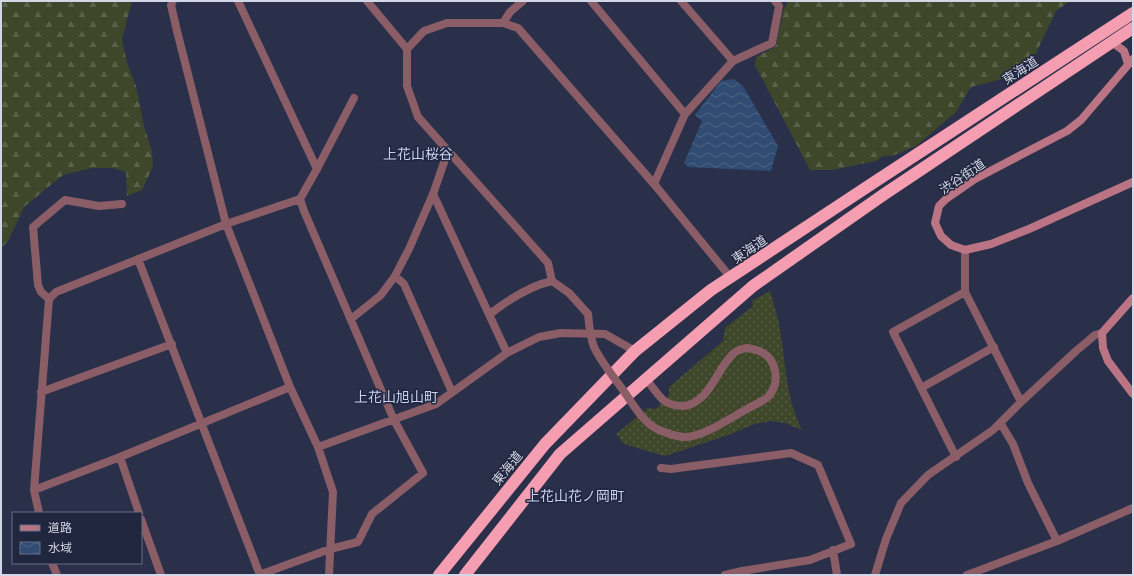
<svg xmlns="http://www.w3.org/2000/svg" width="1134" height="576" font-family="'Noto Sans','Noto Sans JP',sans-serif">
<style>
.grass{fill:url(#grass-dots)}
.forest{fill:url(#forest-firs)}
.water{fill:url(#water-waves)}
.lines{fill:none;stroke-linecap:round;stroke-linejoin:round}
.street{stroke:#8a5d67;stroke-width:8}
.secondary{stroke:#ba7484;stroke-width:8}
.highway{stroke:#f59db1;stroke-width:12}
.street-bridge{stroke:#8a5d67;stroke-width:8}
.labels{text-anchor:middle;stroke-width:3;stroke-linejoin:round;paint-order:stroke}
.street-label{font-size:13px;fill:#d2d7e7;stroke:#20263e}
.neighbourhood-label{font-size:14px;fill:#c6d0f0;stroke:#20263e}
</style>
<defs>
<pattern id="grass-dots" width="8" height="8" patternUnits="userSpaceOnUse"><rect width="8" height="8" fill="#3f472b"/><path d="M2 2h.1M6 6h.1" fill="none" stroke="#5a614a" stroke-width="1.8" stroke-linecap="round"/></pattern>
<pattern id="forest-firs" width="22" height="20" patternUnits="userSpaceOnUse"><rect width="22" height="20" fill="#3f472b"/><path d="M5 1l3.5 6h-7zM16 11l3.5 6h-7z" fill="#5a614a"/></pattern>
<pattern id="water-waves" width="16" height="10" patternUnits="userSpaceOnUse"><rect width="16" height="10" fill="#304c72"/><path d="M0 5q4-4 8 0t8 0" fill="none" stroke="#4d6586"/></pattern>
</defs>
<rect width="100%" height="100%" fill="#2a3049"/>
<path class="grass" d="M 770,291 C 773,302 777,313 779,324 C 786,360 785,397 802,430 L 785,423 L 771,421 L 755,424 L 728,435 L 665,456 L 624,444 L 616,434 L 648,408 L 656,409 L 669,395 L 669,387 L 723,341 L 725,328 L 753,306 L 752,301 Z"/>
<path class="forest" d="M 1,1 L 132,1 L 122,39 L 127,63 L 136,86 L 144,126 L 152,151 L 153,166 L 142,190 L 127,196 L 126,172 L 114,168 L 91,168 L 63,175 L 24,207 L 8,241 L 1,248 Z
M 788,1 L 1070,1 L 1056,11 L 1036,53 L 1002,79 L 971,87 L 956,112 L 916,146 L 892,156 L 883,156 L 876,161 L 832,170 L 810,170 L 755,65 L 756,57 L 776,46 L 783,11 Z"/>
<path class="water" d="M 734,79 L 743,86 L 778,146 L 771,171 L 688,167 L 684,163 L 702,121 L 695,115 L 721,81 Z"/>
<g class="lines">
<path class="street" d="M 173,1 L 171,5 L 177,31 L 226,224 L 290,387 L 318,447 L 333,492 L 329,575
M 238,1 L 317,169
M 367,1 L 407,49
M 591,1 L 685,114
M 681,1 L 733,61
M 503,23 L 510,12 L 523,1
M 654,184 L 685,114 L 733,61 L 772,43 L 779,6 L 775,1
M 433,194 L 507,353
M 138,259 L 260,575
M 395,276 L 404,284 L 452,392
M 965,292 L 1021,402
M 49,299 L 41,292 L 38,285 L 33,227 L 65,200 L 99,206 L 122,204
M 490,314 C 508,300 529,286 552,281
M 588,314 L 569,293 L 552,281 L 548,263 L 418,117 L 407,86 L 407,49 L 424,31 L 447,23 L 503,23 L 518,28 L 654,184 L 731,278
M 351,319 L 381,295 L 395,276 L 409,249 L 433,194 L 448,151
M 646,379 C 651,385 657,394 663,400 C 669,405 677,406 684,406 C 710,402 716,370 733,354 C 736,350 742,349 747,348
M 921,388 L 994,347
M 41,392 L 172,344
M 1001,424 L 1013,444 L 1028,483 L 1057,541
M 318,447 L 436,404 L 507,353 L 539,337 L 561,333 L 605,334 L 635,351
M 120,457 L 139,513
M 956,457 L 893,332 L 965,292 L 965,250
M 661,468 L 671,469 L 791,453 L 818,465 L 851,544 L 810,560 L 742,571 L 725,575
M 34,490 L 120,457 L 290,387
M 39,513 L 34,490 L 49,299 L 56,292 L 226,224 L 300,199 L 317,169 L 354,98
M 141,519 L 161,575
M 833,550 L 837,575
M 52,563 L 57,575
M 259,575 L 330,549 L 358,542 L 372,514 L 423,473 L 394,420 L 304,211 L 300,199
M 875,575 L 886,539 L 901,503 L 928,475 L 993,430 L 1021,402 L 1076,351 L 1095,335 L 1102,333
M 967,575 L 1057,541 L 1133,508"/>
<path class="secondary" d="M 1112,42 L 1124,51 L 1128,64
M 1133,59 L 1081,120 L 1067,131 L 975,179 L 946,199 L 939,206 L 935,223 L 941,236 L 951,245 L 965,250 L 991,244 L 1029,229 L 1133,182
M 1133,298 L 1102,333 L 1103,348 L 1108,361 L 1133,394"/>
<path class="highway" d="M 439,575 L 545,444 L 635,351 L 711,290 L 876,181 L 1133,13
M 465,575 L 560,454 L 753,286 L 883,195 L 1133,28"/>
<path class="street-bridge" d="M 588,314 C 589,325 590,337 594,347 C 601,362 613,376 623,390 C 633,404 643,423 659,430 C 666,433 675,436 683,437 C 702,438 730,418 747,409 C 753,405 762,402 768,397 C 781,383 777,358 759,351 C 755,349 751,349 747,348"/>
</g>
<g class="labels">
<g class="street-label">
<text transform="translate(1020 70) rotate(-33)" y="5">東海道</text>
<text transform="translate(962 176) rotate(-34)" y="5">渋谷街道</text>
<text transform="translate(749 249) rotate(-34)" y="5">東海道</text>
<text transform="translate(507 468) rotate(-51)" y="5">東海道</text>
</g>
<g class="neighbourhood-label">
<text x="418" y="159">上花山桜谷</text>
<text x="396" y="402">上花山旭山町</text>
<text x="575" y="501">上花山花ノ岡町</text>
</g>
</g>
<rect width="1134" height="576" fill="none" stroke="#d2d7e7" stroke-width="4"/>
<rect x="12" y="512" width="130" height="52" fill="#20263e" stroke="#676d82"/>
<rect x="20" y="525" width="20" height="6" fill="#ba7484" stroke="#676d82"/>
<text x="48" y="532" font-size="12" fill="#d2d7e7">道路</text>
<rect x="20" y="542" width="20" height="12" fill="url(#water-waves)" stroke="#676d82"/>
<text x="48" y="552" font-size="12" fill="#d2d7e7">水域</text>
</svg>
